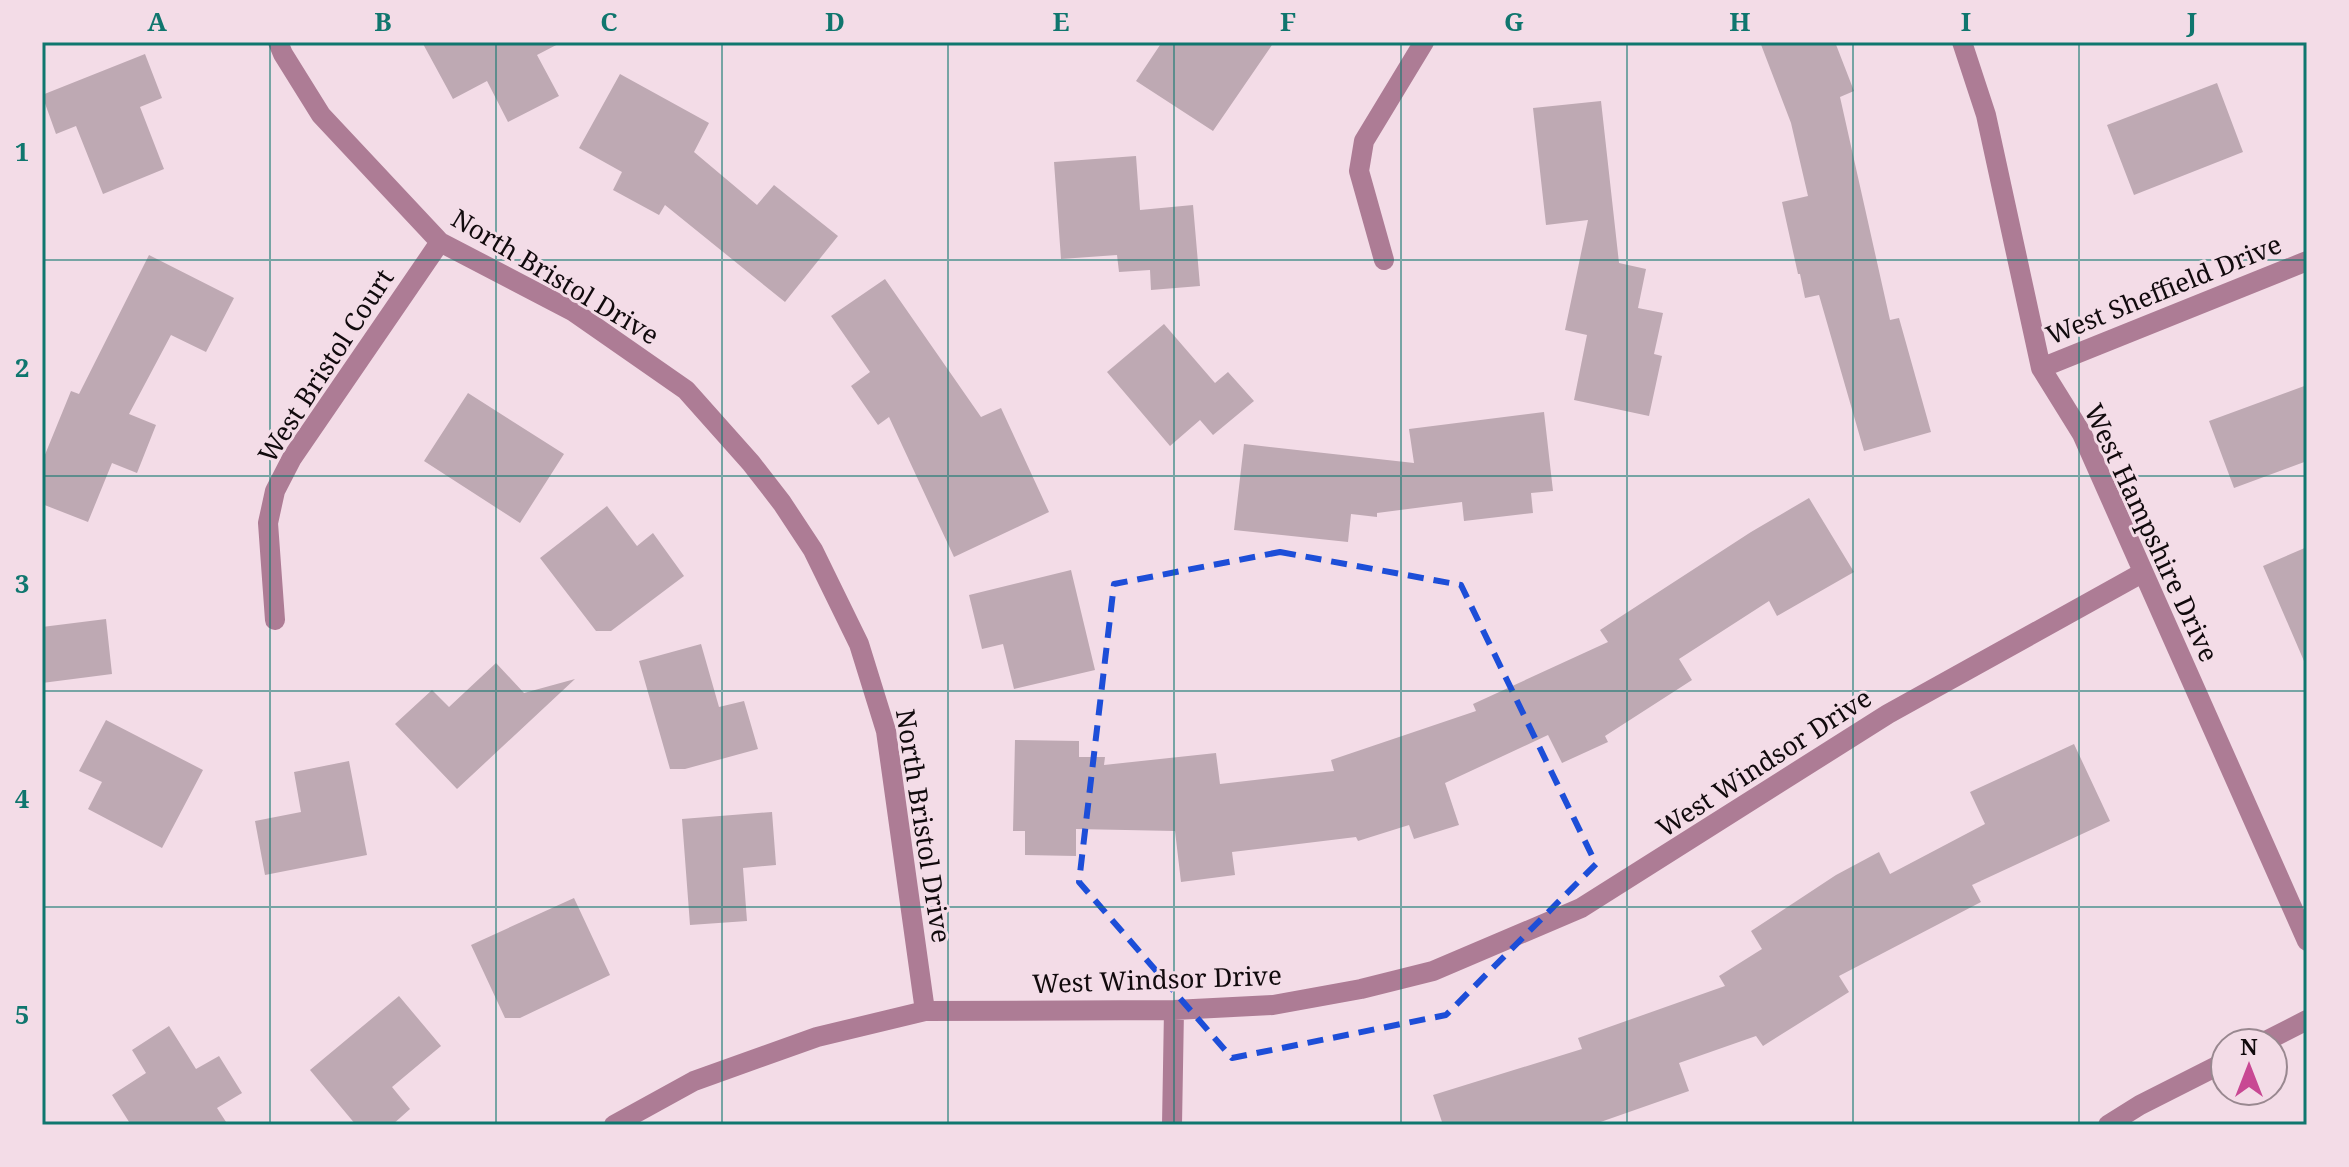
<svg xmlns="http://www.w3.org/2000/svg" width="2349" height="1167" font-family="'Noto Serif',serif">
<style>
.building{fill:#bea9b3}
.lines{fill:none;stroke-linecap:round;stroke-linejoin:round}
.minor{stroke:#ad7c95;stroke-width:20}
.marked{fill:none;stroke:#1d4ed8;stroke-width:6;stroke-dasharray:16 10;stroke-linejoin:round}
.grid{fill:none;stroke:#0f766e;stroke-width:2;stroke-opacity:0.55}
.labels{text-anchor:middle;stroke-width:6;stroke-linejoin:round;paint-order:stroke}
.street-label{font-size:26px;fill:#110a0d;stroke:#f3dce7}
.neatline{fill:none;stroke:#0f766e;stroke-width:3}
.grid-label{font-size:26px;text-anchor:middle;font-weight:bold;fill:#0f766e}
</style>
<rect width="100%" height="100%" fill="#f3dce7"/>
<path class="building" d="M 422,42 L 562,42 L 537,55 L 559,96 L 508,122 L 487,81 L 453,99 Z
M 1162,42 L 1274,42 L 1213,131 L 1136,81 Z
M 1760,42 L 1835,42 L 1854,91 L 1840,97 L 1890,320 L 1899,318 L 1931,432 L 1864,451 L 1819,295 L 1805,298 L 1800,274 L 1798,274 L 1782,202 L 1808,196 L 1791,123 Z
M 145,54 L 162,98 L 140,107 L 164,169 L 103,194 L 76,126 L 56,134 L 42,95 Z
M 620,74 L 709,123 L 694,152 L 757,205 L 774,185 L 838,236 L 785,302 L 665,205 L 659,215 L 613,190 L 622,172 L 579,148 Z
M 2217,83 L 2243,152 L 2134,195 L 2107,125 Z
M 1601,101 L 1619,263 L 1646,269 L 1638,308 L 1663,313 L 1654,354 L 1662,356 L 1649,416 L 1574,400 L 1587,335 L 1565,330 L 1588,220 L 1546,225 L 1533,108 Z
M 1136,156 L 1140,210 L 1193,205 L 1200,286 L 1151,290 L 1150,270 L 1119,272 L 1117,255 L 1061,259 L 1054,162 Z
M 149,255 L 234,298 L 206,352 L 171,335 L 129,414 L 156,425 L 137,473 L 112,463 L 88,522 L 42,504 L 42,462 L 71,391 L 79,394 Z
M 885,279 L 981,417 L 1001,408 L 1049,512 L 954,557 L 889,417 L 878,425 L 851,386 L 870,372 L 831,316 Z
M 1164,324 L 1215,383 L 1228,372 L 1254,401 L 1213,435 L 1200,420 L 1170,446 L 1107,372 Z
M 2307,385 L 2307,461 L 2234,488 L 2209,421 Z
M 468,393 L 564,454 L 520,523 L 424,461 Z
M 1544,412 L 1553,491 L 1531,493 L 1533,513 L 1464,521 L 1462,502 L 1377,513 L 1377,517 L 1351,514 L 1348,542 L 1234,530 L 1244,444 L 1414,463 L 1409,429 Z
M 1809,498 L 1854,572 L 1777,616 L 1769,601 L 1679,659 L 1692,680 L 1605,736 L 1608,742 L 1562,763 L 1548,735 L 1445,783 L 1459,825 L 1414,839 L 1409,825 L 1358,841 L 1356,837 L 1232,852 L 1235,875 L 1181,882 L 1175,831 L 1076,829 L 1076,856 L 1025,855 L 1025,831 L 1013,831 L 1015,740 L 1079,741 L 1079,757 L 1105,757 L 1104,765 L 1216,753 L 1220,784 L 1334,771 L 1331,760 L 1476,711 L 1473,704 L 1608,642 L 1600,630 L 1751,532 Z
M 607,506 L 637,546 L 653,533 L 684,576 L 611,631 L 596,631 L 540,558 Z
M 2307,547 L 2307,668 L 2263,566 Z
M 1071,570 L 1095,670 L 1014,689 L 1003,644 L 982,649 L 969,595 Z
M 106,619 L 112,674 L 42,683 L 42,627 Z
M 701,644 L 719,707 L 744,701 L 758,749 L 685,769 L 670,769 L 639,661 Z
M 496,663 L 524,693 L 575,679 L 457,789 L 395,724 L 432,690 L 449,707 Z
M 106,720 L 203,770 L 162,848 L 88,809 L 102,782 L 79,771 Z
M 2074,744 L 2110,821 L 1972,885 L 1981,902 L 1839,976 L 1849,992 L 1763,1046 L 1756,1036 L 1679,1063 L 1689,1091 L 1592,1125 L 1443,1125 L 1433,1095 L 1582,1049 L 1578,1038 L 1725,986 L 1719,976 L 1762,949 L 1751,931 L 1836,875 L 1879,852 L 1890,874 L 1985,824 L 1970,792 Z
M 349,761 L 367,855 L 265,875 L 255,821 L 301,812 L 294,772 Z
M 772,812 L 776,865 L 743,868 L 747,921 L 690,925 L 682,819 Z
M 574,898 L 610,975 L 520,1018 L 505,1018 L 471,945 Z
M 399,996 L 441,1046 L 392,1087 L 410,1109 L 392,1125 L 356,1125 L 310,1070 Z
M 169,1026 L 196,1069 L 219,1056 L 242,1093 L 217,1108 L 228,1125 L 131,1125 L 112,1095 L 146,1073 L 132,1050 Z"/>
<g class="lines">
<path class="minor" d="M 278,42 L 283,54 L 321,115 L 440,242 L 574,312 L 686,390 L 751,463 L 782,503 L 813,550 L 859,644 L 886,731 L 925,1011
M 1962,42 L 1986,115 L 2041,368 L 2082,434 L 2307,941
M 1384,260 L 1359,171 L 1364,141 L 1424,42
M 2041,368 L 2307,261
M 275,620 L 268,523 L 275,491 L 292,458 L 440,242
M 2262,1043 L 2307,1020
M 614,1125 L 694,1081 L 817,1037 L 925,1011 L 1174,1010 L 1273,1005 L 1361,989 L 1433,971 L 1581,908 L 1888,714 L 2142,573
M 1172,1125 L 1174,1010
M 2108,1125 L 2140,1105 L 2225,1062"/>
</g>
<path class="marked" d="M 1280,552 L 1461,585 L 1596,864 L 1446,1015 L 1232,1058 L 1079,882 L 1114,584 Z"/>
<path class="grid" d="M 270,42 L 270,1125M 496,42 L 496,1125M 722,42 L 722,1125M 948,42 L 948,1125M 1174,42 L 1174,1125M 1401,42 L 1401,1125M 1627,42 L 1627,1125M 1853,42 L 1853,1125M 2079,42 L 2079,1125M 42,260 L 2307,260M 42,476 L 2307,476M 42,691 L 2307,691M 42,907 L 2307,907"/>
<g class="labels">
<g class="street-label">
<text transform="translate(555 277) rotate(31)" y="9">North Bristol Drive</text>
<text transform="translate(2164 290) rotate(-22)" y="9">West Sheffield Drive</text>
<text transform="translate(326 366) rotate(-57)" y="9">West Bristol Court</text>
<text transform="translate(2151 533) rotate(65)" y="9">West Hampshire Drive</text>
<text transform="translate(1764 763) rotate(-33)" y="9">West Windsor Drive</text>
<text transform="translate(923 826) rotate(81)" y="9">North Bristol Drive</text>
<text transform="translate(1157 980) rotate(-2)" y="9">West Windsor Drive</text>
</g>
</g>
<rect width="2349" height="1167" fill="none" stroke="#f3dce7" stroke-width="88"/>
<g transform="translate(2249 1067)"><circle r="38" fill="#f3dce7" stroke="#998890" stroke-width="2"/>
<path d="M0-6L14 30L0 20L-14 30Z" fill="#c84893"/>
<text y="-12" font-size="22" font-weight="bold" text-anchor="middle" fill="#110a0d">N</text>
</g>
<rect x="44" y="44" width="2261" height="1079" class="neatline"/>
<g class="grid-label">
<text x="157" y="31">A</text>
<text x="383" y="31">B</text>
<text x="609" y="31">C</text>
<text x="835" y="31">D</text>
<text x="1061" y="31">E</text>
<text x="1288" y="31">F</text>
<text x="1514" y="31">G</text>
<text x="1740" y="31">H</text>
<text x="1966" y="31">I</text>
<text x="2192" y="31">J</text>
<text x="22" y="161">1</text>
<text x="22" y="377">2</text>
<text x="22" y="593">3</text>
<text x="22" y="808">4</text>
<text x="22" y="1024">5</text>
</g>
</svg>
